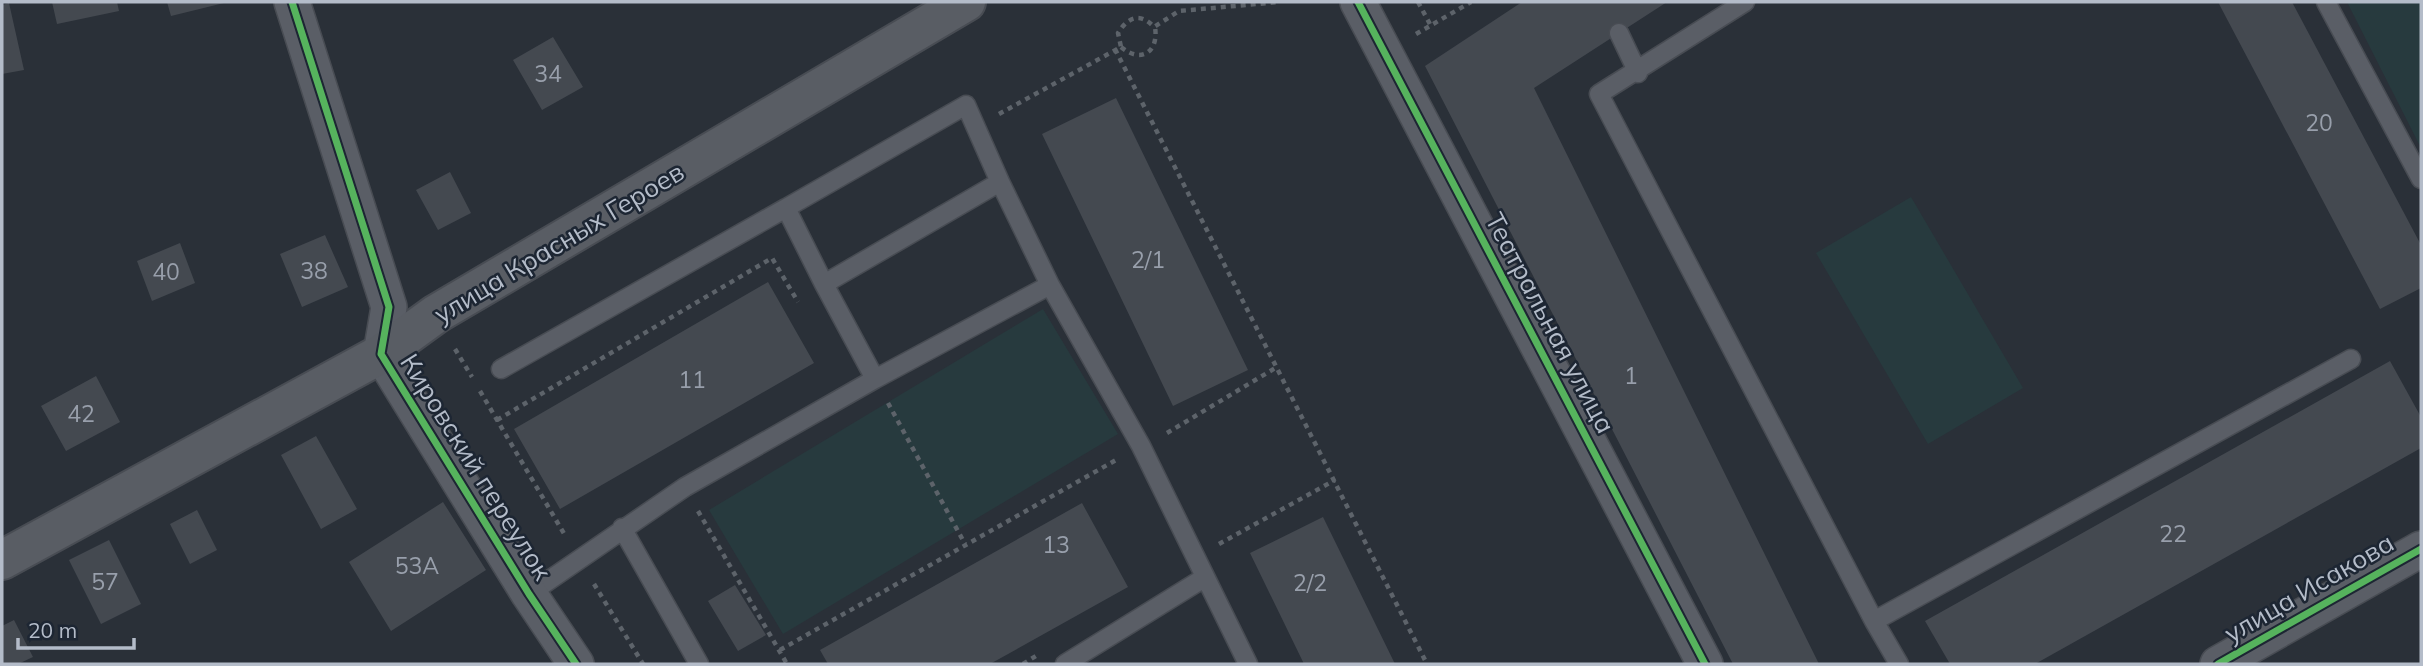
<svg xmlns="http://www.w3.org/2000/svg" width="2423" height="666" font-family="Mulish,sans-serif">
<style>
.green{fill:#273a3e}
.building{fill:#444950}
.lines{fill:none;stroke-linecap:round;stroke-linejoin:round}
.lane-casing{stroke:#484c53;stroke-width:21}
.street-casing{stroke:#484c53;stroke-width:38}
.secondary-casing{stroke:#484c53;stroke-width:42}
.path{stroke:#5d636a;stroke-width:4.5;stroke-dasharray:5 5;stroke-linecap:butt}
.lane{stroke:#5a5e66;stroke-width:18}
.street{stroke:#5a5e66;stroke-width:35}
.secondary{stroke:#595d64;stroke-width:38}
.cycleway-casing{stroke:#1d2633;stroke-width:11}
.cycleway{stroke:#56b35d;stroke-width:7}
.labels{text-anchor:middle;stroke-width:5;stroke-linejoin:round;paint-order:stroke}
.number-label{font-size:23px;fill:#989fab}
.street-label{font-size:26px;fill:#b4bcc9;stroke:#1d2633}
</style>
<rect width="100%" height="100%" fill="#2a3038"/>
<path class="green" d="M 2347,2 L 2421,2 L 2421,148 Z
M 1911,197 L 2023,388 L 1928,444 L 1816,253 Z
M 1043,309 L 1118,434 L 783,634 L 709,510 Z"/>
<path class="building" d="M 52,2 L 117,2 L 119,11 L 57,24 Z
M 167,2 L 224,2 L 224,3 L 171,16 Z
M 1522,2 L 1667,2 L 1534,88 L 1819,664 L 1733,664 L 1425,66 Z
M 2218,2 L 2292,2 L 2421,245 L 2421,288 L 2380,309 Z
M 9,3 L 24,70 L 2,74 L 2,5 Z
M 553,37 L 583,87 L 542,110 L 513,60 Z
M 1116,98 L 1248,370 L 1173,406 L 1042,134 Z
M 450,172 L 471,213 L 438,230 L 416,190 Z
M 325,235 L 348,287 L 302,307 L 280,254 Z
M 180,243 L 195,283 L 152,301 L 137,261 Z
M 768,282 L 814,363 L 560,509 L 514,429 Z
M 2390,361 L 2421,417 L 2421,448 L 2035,664 L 1950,664 L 1925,621 Z
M 96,376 L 120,422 L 66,451 L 41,406 Z
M 316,436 L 357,509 L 321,529 L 281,455 Z
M 443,502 L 486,570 L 391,631 L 349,562 Z
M 1082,503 L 1128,587 L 990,664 L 828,664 L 820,650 Z
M 197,510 L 217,550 L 190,564 L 170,524 Z
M 1323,517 L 1395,664 L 1304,664 L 1250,553 Z
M 109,540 L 141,604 L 101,624 L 69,560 Z
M 735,585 L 766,635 L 738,651 L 708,601 Z
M 14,620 L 33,657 L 18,664 L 2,664 L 2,626 Z"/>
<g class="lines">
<g class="lane-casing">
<path id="lane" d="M 1745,2 L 1599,94 L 1874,621
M 2326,2 L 2421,179
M 1619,33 L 1638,73
M 786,208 L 966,105 L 1000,182
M 501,369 L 786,208 L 824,284
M 875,379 L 824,284 L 1000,182 L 1050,285
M 622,528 L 699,664
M 529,594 L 685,487 L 875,379 L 1050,285 L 1141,446 L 1248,664
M 1065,664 L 1204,578
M 1899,664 L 1874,621 L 2351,359"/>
</g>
<g class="street-casing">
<path id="street" d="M 292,2 L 389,307 L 381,354 L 529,594 L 576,664
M 1358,2 L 1705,664
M 2218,664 L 2421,549"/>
</g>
<g class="secondary-casing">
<path id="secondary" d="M 2,560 L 381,354 L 436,314 L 966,2"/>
</g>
<path class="path" d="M 1418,2 L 1431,26
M 1416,34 L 1471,2
M 1121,47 C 1141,64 1159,52 1155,27
M 1115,49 L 1427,664
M 999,114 L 1121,47 L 1118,33 C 1128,17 1140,12 1154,27 L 1179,11 L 1279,2
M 455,349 L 472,377
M 480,391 L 566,537
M 888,403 L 965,544
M 497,420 L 772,258 L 798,302
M 1167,433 L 1277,367
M 698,511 L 787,664
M 1219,544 L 1335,480
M 594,584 L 643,664
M 780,650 L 1116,460
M 1023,664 L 1039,654"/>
<use href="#lane" class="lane"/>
<use href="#street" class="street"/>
<use href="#secondary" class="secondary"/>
<g class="cycleway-casing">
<path id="cycleway" d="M 292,2 L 389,307 L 381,354 L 529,594 L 576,664
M 1358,2 L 1705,664
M 2218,664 L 2421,549"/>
</g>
<use href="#cycleway" class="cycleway"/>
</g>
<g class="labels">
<g class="number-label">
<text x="548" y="82">34</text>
<text x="2319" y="131">20</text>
<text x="1148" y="268">2/1</text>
<text x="314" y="279">38</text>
<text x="166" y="280">40</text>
<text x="1631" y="384">1</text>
<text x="692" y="388">11</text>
<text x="81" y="422">42</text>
<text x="2173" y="542">22</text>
<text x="1056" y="553">13</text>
<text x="417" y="574">53А</text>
<text x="105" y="590">57</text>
<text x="1310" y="591">2/2</text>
</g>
<g class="street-label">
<text transform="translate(559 243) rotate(-31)" y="9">улица Красных Героев</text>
<text transform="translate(1550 323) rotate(62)" y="9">Театральная улица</text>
<text transform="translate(476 467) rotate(58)" y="9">Кировский переулок</text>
<text transform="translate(2309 588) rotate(-30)" y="9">улица Исакова</text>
</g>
</g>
<rect width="2423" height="666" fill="none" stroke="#b4bcc9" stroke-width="7"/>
<path d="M18 638v10h116v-10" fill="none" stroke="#b4bcc9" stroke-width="3.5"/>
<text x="28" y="638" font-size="21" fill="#b4bcc9" stroke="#1d2633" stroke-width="5" paint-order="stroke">20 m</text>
</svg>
